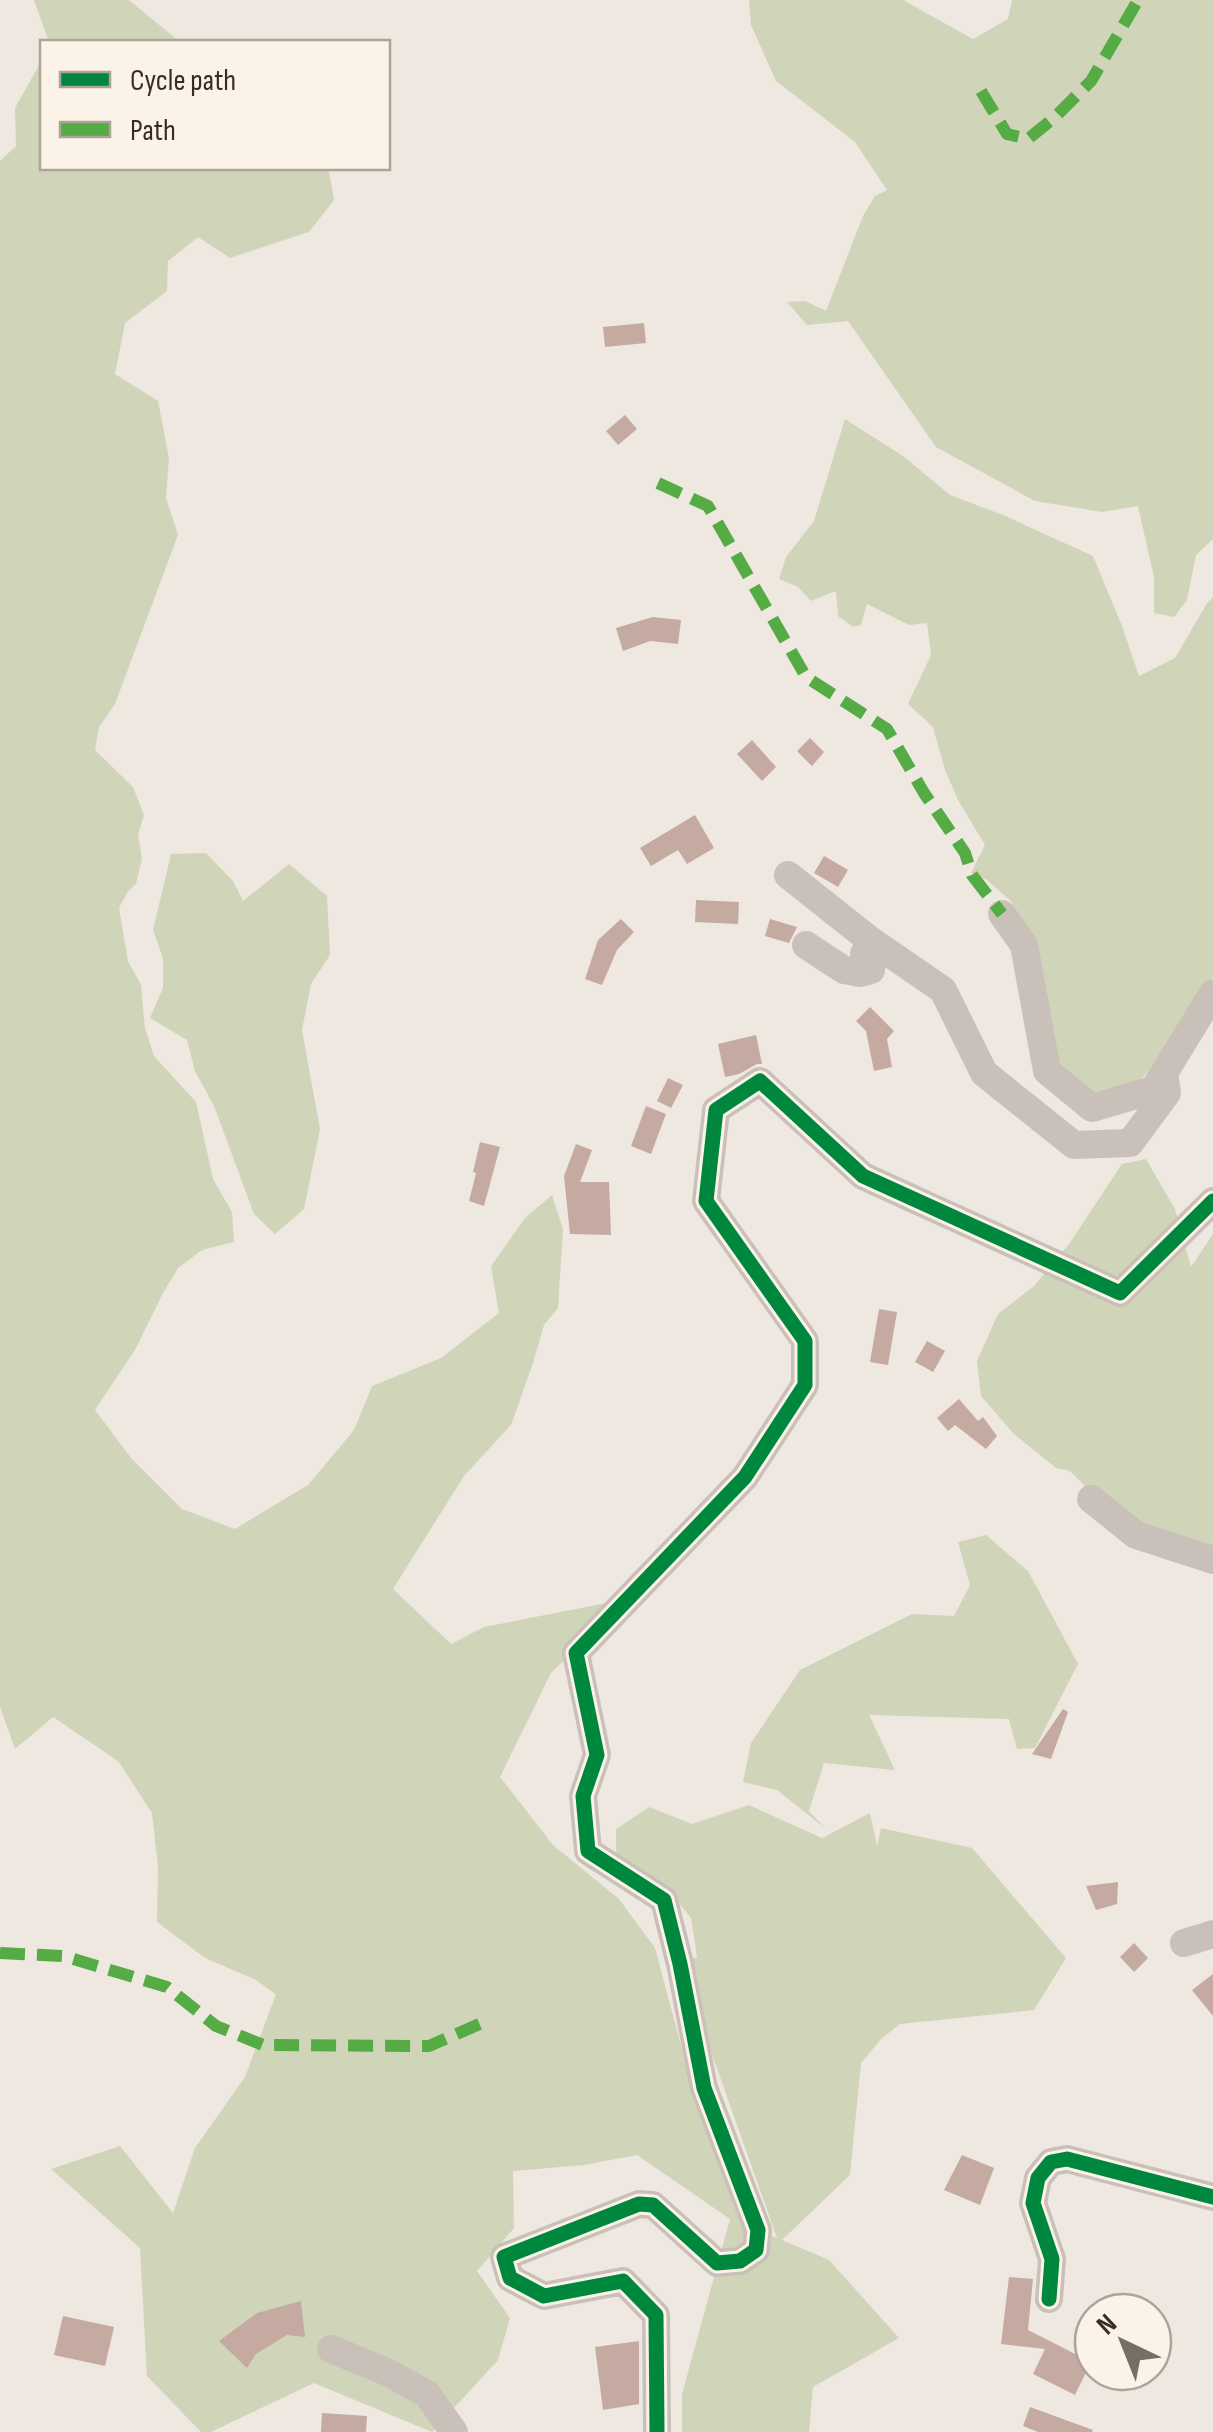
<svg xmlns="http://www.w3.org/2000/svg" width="1213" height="2432" font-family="'Sofia Sans Condensed',sans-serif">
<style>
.green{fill:#d0d5b9}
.building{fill:#c4aaa1}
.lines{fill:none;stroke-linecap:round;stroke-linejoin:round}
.minor{stroke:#c8c0b9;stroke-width:28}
.quiet{stroke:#55ab44;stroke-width:12;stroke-dasharray:25 12;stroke-linecap:butt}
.cycleway-casing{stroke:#fbf2e8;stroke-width:21}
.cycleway{stroke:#00873e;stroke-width:15}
</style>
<rect width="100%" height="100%" fill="#eee8e1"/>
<path class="green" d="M 34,0 L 129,0 L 180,42 L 49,42 Z
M 749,0 L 903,0 L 973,39 L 1008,19 L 1012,0 L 1213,0 L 1213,539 L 1196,555 L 1187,600 L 1174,617 L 1154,613 L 1154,577 L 1138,506 L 1102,512 L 1035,501 L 936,447 L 848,321 L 807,325 L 787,302 L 805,301 L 826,311 L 863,216 L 875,196 L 887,190 L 855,142 L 776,81 L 751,25 Z
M 42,60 L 42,168 L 325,168 L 329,172 L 334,200 L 309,232 L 230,258 L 198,237 L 168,261 L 167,291 L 125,323 L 115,374 L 158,401 L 169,458 L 166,498 L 178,535 L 115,704 L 99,727 L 95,750 L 133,787 L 144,815 L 138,834 L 142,859 L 136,884 L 128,891 L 119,908 L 128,961 L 141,985 L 145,1028 L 154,1056 L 196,1102 L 213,1179 L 232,1212 L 234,1242 L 202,1250 L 178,1268 L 163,1293 L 135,1350 L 95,1410 L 131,1458 L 182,1509 L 235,1529 L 308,1485 L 354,1430 L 372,1386 L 441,1358 L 499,1313 L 491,1266 L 525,1218 L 552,1195 L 563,1229 L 558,1308 L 544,1325 L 533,1363 L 511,1425 L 464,1476 L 393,1589 L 451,1644 L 484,1627 L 627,1599 L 551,1673 L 500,1777 L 553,1845 L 619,1899 L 655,1948 L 693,2090 L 760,2231 L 777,2238 L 680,1964 L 697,1957 L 691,1918 L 666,1887 L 616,1853 L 616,1829 L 649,1807 L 692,1824 L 749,1805 L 822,1838 L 870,1813 L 877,1846 L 881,1828 L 972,1848 L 1066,1958 L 1034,2010 L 900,2024 L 881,2039 L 861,2063 L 850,2175 L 782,2240 L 829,2260 L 899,2338 L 813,2387 L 809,2432 L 682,2432 L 682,2394 L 730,2219 L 637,2155 L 584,2165 L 513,2171 L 514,2228 L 477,2271 L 510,2318 L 498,2360 L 432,2432 L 314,2383 L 211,2432 L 201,2432 L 147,2376 L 140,2248 L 51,2169 L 120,2146 L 173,2213 L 195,2148 L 245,2077 L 276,1994 L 254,1979 L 205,1958 L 157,1922 L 158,1866 L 152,1813 L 118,1761 L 53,1717 L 15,1749 L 0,1707 L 0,161 L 16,146 L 15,108 Z
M 845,419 L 903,456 L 950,495 L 1003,515 L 1093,556 L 1122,626 L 1139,676 L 1175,658 L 1207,603 L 1213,597 L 1213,977 L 1168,1050 L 1129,1092 L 1099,1102 L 1066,1093 L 1012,902 L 987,880 L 971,873 L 985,845 L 958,800 L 945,770 L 933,727 L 908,704 L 931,655 L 927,623 L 909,625 L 867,604 L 861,625 L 853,627 L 838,616 L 836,591 L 811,601 L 798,587 L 779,579 L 786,557 L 814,521 Z
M 206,853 L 233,881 L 243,901 L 289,864 L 327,896 L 330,955 L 311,984 L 302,1030 L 320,1129 L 304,1209 L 275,1234 L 254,1214 L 214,1106 L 195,1071 L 187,1040 L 150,1018 L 163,988 L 163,958 L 153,930 L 171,854 Z
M 1146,1159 L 1175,1209 L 1191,1267 L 1213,1234 L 1213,1572 L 1117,1519 L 1070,1471 L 1056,1468 L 1014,1434 L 981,1396 L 977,1361 L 998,1314 L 1034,1286 L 1069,1244 L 1122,1164 Z
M 986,1535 L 1028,1571 L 1078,1664 L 1035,1748 L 1017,1749 L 1009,1719 L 869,1715 L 895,1770 L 824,1763 L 809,1811 L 826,1829 L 777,1790 L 743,1782 L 751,1743 L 800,1670 L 912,1614 L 954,1616 L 970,1585 L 958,1542 Z"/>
<path class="building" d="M 644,323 L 646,343 L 605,347 L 603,327 Z
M 625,415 L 637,429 L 618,445 L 606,431 Z
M 653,617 L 681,620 L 678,644 L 650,641 L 623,651 L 616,628 Z
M 810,738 L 824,752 L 812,766 L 797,751 Z
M 752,740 L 776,767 L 762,781 L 737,754 Z
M 695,815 L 714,848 L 687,864 L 678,850 L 651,866 L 640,848 Z
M 824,856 L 848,870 L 838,887 L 814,873 Z
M 696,900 L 739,902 L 738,924 L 695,922 Z
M 621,919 L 634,932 L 617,950 L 602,985 L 585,979 L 598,940 Z
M 770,919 L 797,927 L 789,943 L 765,936 Z
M 870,1007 L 894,1031 L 887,1039 L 892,1067 L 874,1071 L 866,1031 L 856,1021 Z
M 756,1035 L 762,1064 L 757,1064 L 739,1074 L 725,1077 L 718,1044 Z
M 668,1078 L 683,1085 L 671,1108 L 657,1101 Z
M 646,1106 L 666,1114 L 651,1154 L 631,1146 Z
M 480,1142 L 500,1147 L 484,1206 L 469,1201 L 476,1173 L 473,1172 Z
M 576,1144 L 592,1150 L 580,1182 L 609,1182 L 611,1235 L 570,1234 L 564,1176 Z
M 879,1309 L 897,1312 L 888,1365 L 870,1362 Z
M 927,1341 L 945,1351 L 933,1372 L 915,1362 Z
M 959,1399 L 978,1421 L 983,1417 L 997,1436 L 986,1449 L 955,1425 L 948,1431 L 937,1418 Z
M 1063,1709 L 1068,1712 L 1051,1759 L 1032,1754 Z
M 1118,1882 L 1117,1904 L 1096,1910 L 1086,1886 Z
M 1134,1943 L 1148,1958 L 1134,1972 L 1120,1957 Z
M 1213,1974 L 1213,2016 L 1192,1990 Z
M 962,2155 L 994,2168 L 980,2205 L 944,2190 Z
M 1009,2277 L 1033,2279 L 1028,2330 L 1091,2362 L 1075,2395 L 1033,2374 L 1045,2349 L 1001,2344 Z
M 301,2301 L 305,2337 L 287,2335 L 256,2354 L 247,2368 L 219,2341 L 257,2313 Z
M 63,2316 L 114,2327 L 105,2366 L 54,2355 Z
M 639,2341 L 639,2404 L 603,2410 L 595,2347 Z
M 1030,2407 L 1093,2430 L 1092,2432 L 1038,2432 L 1023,2426 Z
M 322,2413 L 367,2416 L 366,2432 L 321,2432 Z"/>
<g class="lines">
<path class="minor" d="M 788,875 L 870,940 L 943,990 L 984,1073 L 1074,1145 L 1130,1143 L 1167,1093 L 1164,1073 L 1213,993
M 1002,914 L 1024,945 L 1047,1071 L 1092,1108 L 1153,1090 L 1164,1073
M 806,945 L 844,970 L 860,973 L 871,970 L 864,954 L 870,940
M 1091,1499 L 1136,1535 L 1213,1560
M 1184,1943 L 1213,1934
M 1049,2299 L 1052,2259 L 1033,2203 L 1038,2178 L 1051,2162 L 1067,2159 L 1213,2197
M 331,2349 L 387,2372 L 427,2394 L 454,2432
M 657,2432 L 656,2315 L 623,2281 L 544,2296 L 510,2278 L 504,2257 L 639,2204 L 653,2205 L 717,2263 L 740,2261 L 756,2250 L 758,2230 L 704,2088 L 680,1964 L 664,1900 L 588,1851 L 583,1796 L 597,1755 L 576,1653 L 745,1477 L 805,1385 L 805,1341 L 706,1201 L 716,1110 L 760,1081 L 863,1176 L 1120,1293 L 1213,1201"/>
<path class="quiet" d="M 981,91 L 1007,134 L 1028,139 L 1054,118 L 1091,81 L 1138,0
M 658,483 L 708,506 L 806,677 L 887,729 L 924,793 L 965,853 L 972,875 L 1002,914
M 0,1953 L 63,1956 L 167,1987 L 216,2026 L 263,2045 L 429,2046 L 489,2020"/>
<g class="cycleway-casing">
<path id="cycleway" d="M 1049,2299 L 1052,2259 L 1033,2203 L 1038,2178 L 1051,2162 L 1067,2159 L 1213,2197
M 657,2432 L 656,2315 L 623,2281 L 544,2296 L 510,2278 L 504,2257 L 639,2204 L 653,2205 L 717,2263 L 740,2261 L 756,2250 L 758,2230 L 704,2088 L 680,1964 L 664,1900 L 588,1851 L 583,1796 L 597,1755 L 576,1653 L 745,1477 L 805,1385 L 805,1341 L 706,1201 L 716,1110 L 760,1081 L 863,1176 L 1120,1293 L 1213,1201"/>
</g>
<use href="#cycleway" class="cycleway"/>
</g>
<rect x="40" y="40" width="350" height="130" fill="#fbf2e8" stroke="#ada39b" stroke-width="2.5"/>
<rect x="60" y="72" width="50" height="15" fill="#00873e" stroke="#ada39b" stroke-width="2.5"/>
<text x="130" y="90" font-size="30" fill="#392c27">Cycle path</text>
<rect x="60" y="122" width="50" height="15" fill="#55ab44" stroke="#ada39b" stroke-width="2.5"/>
<text x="130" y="140" font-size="30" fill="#392c27">Path</text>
<g transform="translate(1123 2342) rotate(317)"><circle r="48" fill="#fbf2e8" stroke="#ada39b" stroke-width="2.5"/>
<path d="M0-8L18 38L0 25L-18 38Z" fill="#786e68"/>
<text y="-15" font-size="28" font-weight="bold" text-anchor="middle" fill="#392c27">N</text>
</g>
</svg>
